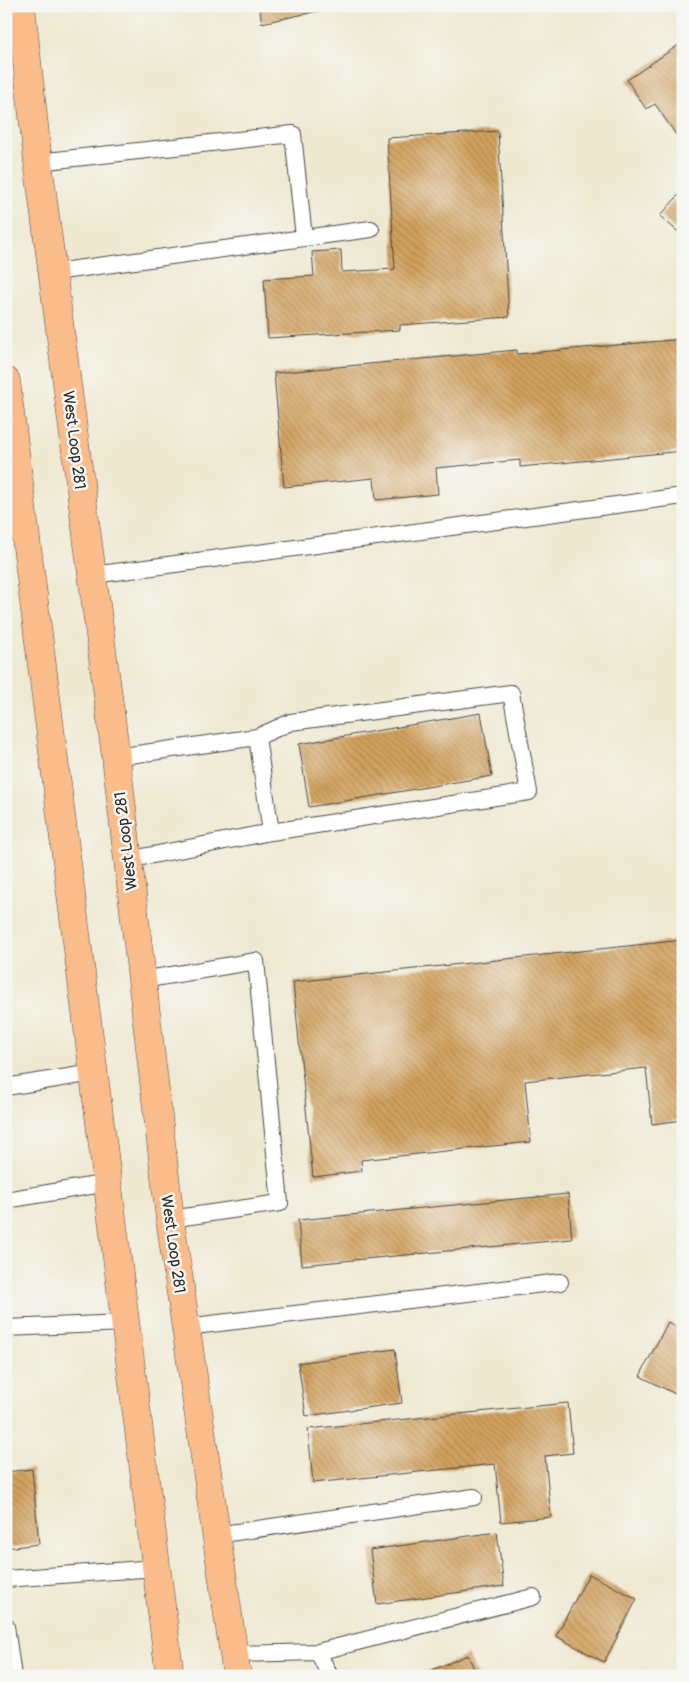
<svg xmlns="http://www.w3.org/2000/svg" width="689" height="1682" font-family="Pangolin,sans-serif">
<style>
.building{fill:url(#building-back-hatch)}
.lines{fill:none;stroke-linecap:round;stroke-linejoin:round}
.service-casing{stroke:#484844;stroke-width:18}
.trunk-casing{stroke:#484844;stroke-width:29}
.service{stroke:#fff;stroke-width:16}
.trunk{stroke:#fabc8b;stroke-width:28}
.labels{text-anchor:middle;stroke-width:5;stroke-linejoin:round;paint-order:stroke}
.street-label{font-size:16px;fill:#2b2b2b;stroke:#f6f6f2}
</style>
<defs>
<pattern id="building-back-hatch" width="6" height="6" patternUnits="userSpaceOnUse" patternTransform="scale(1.25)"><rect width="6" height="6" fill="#d2a15d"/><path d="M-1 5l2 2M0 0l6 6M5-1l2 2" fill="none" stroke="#ab834d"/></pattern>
</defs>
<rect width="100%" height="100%" fill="#f6f6f2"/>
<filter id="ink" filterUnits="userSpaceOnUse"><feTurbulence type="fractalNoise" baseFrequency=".02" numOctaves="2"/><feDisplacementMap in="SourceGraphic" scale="10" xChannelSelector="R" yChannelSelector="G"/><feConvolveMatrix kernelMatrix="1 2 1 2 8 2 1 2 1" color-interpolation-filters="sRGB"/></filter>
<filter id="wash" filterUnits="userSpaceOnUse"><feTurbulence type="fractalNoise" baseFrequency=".0096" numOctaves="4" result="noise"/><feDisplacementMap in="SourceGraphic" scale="20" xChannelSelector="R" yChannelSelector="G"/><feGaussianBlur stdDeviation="1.12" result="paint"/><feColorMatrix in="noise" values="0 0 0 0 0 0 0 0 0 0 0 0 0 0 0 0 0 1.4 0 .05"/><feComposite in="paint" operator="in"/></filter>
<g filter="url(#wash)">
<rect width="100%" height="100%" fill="#efe9d2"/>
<g id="blocks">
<path class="building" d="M 259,6 L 337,6 L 337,7 L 262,23 Z
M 683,42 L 683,133 L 677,136 L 655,104 L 646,109 L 627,80 Z
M 498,131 L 509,317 L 400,325 L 400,330 L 268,338 L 264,279 L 314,276 L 312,252 L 341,250 L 342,272 L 395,269 L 387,138 Z
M 683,190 L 683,236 L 660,216 Z
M 683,339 L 683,451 L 520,467 L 520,460 L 436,468 L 438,494 L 376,500 L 374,478 L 284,487 L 274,373 L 517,350 L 517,354 Z
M 481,713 L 492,776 L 309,807 L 299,744 Z
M 683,940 L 683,1120 L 652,1124 L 646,1068 L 525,1081 L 531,1142 L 361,1160 L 362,1171 L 313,1177 L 293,982 Z
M 568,1194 L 572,1239 L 302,1265 L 298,1220 Z
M 668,1322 L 683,1330 L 683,1398 L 640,1376 Z
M 395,1349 L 402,1403 L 306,1416 L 298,1363 Z
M 568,1403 L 573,1453 L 545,1456 L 551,1517 L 501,1522 L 495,1464 L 313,1483 L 308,1429 Z
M 32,1469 L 39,1544 L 6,1548 L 6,1472 Z
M 497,1532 L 504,1586 L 377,1604 L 370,1550 Z
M 589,1574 L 637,1599 L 604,1662 L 556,1636 Z
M 468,1655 L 477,1676 L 418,1676 Z"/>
</g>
</g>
<g filter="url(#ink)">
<use href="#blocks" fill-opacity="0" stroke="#484844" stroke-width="1"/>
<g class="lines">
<g class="service-casing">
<path id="service" d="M 38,162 L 293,134 L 304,238 L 54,272
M 304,238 L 371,229
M 93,575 L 683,496
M 116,757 L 257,737 L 271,832
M 127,860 L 271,832 L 529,792 L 511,693 L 291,722 L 257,737
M 142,980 L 256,961 L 280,1203 L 170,1219
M 6,1087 L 93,1073
M 6,1200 L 108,1183
M 186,1327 L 560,1282
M 6,1328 L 125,1323
M 216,1535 L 474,1497
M 6,1579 L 156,1568
M 6,1626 L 13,1676
M 318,1652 L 330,1676
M 234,1654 L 318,1652 L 533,1597"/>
</g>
<g class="trunk-casing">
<path id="trunk" d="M 21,6 L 38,162 L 116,757 L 170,1219 L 237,1676
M 6,381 L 170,1676"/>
</g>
<use href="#service" class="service"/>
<use href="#trunk" class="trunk"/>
</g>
</g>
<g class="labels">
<g class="street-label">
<text transform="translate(75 440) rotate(83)" y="6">West Loop 281</text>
<text transform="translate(125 841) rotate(-97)" y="6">West Loop 281</text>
<text transform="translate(174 1244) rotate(82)" y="6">West Loop 281</text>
</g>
</g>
<rect width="689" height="1682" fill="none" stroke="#f6f6f2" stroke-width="25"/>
</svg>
